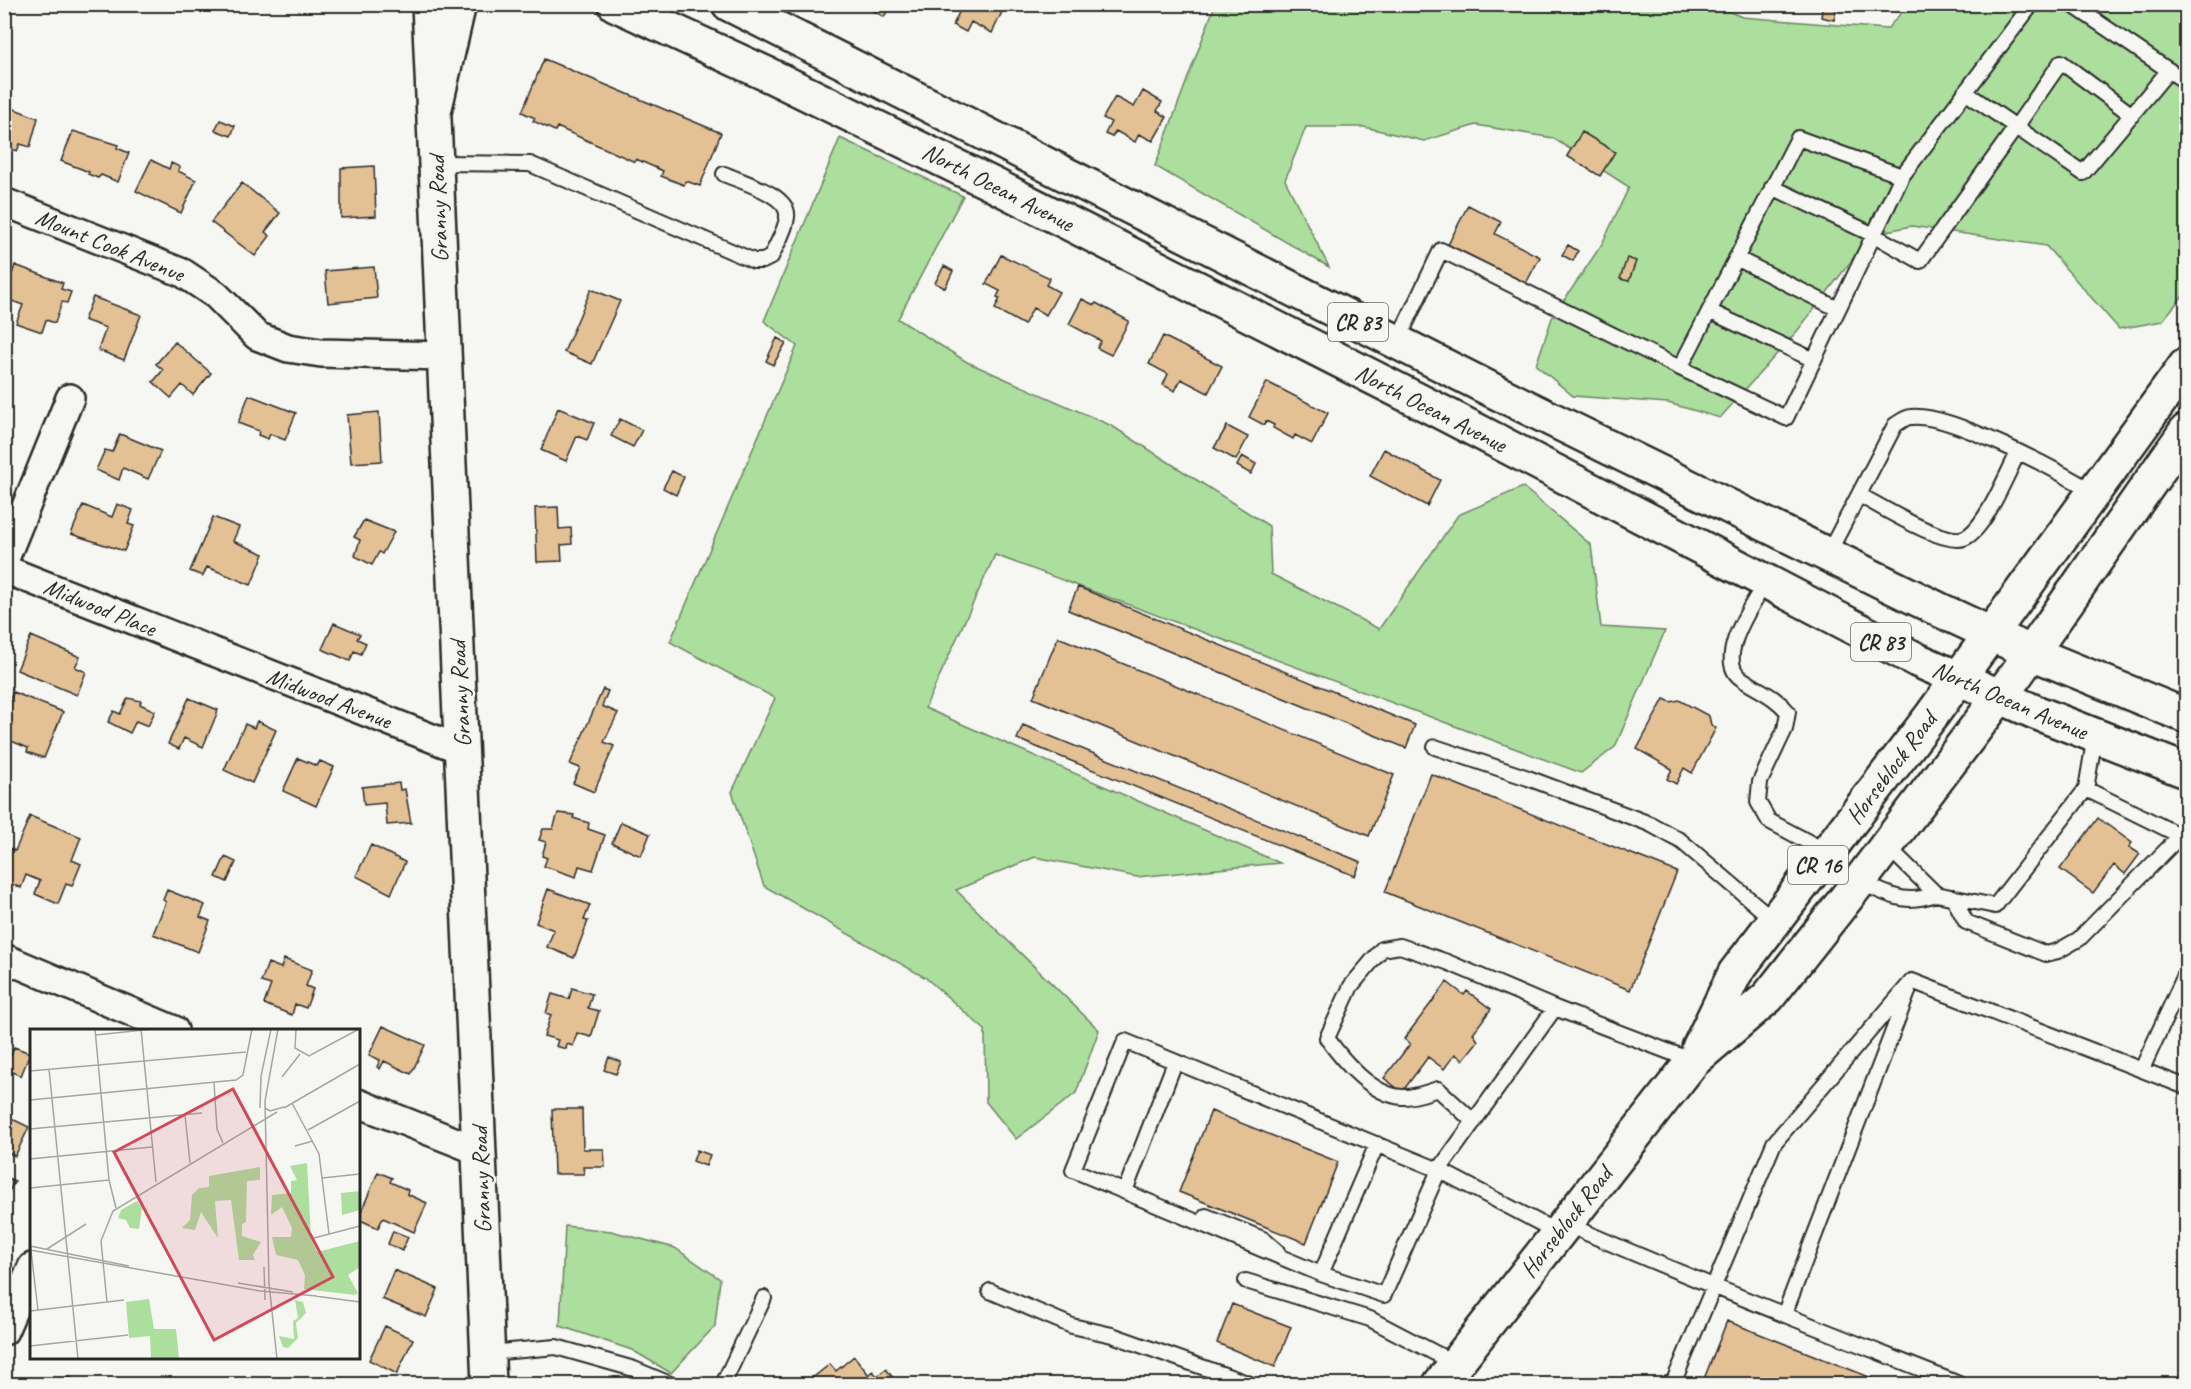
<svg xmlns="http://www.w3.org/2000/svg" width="2191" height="1389" font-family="Caveat,sans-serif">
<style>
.green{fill:#acde9e;stroke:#6c8464;stroke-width:1.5}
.building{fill:#e3c195;stroke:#2b2b2b;stroke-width:1.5}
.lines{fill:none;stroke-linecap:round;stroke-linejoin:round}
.lane-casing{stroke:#2b2b2b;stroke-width:18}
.street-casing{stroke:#2b2b2b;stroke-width:32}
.secondary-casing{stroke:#2b2b2b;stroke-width:38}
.primary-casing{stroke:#2b2b2b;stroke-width:38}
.highway-casing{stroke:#2b2b2b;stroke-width:38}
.lane{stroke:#f6f6f2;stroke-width:14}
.street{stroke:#f6f6f2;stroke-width:27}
.secondary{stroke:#f6f6f2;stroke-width:33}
.primary{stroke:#f6f6f2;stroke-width:33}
.highway{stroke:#f6f6f2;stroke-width:33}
.labels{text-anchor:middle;stroke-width:5;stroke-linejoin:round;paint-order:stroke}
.shield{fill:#f6f6f2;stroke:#686867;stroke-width:1.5}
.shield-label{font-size:22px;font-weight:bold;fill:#2b2b2b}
.street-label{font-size:24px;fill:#2b2b2b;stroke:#f6f6f2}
.inset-road{fill:none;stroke:#a5a5a2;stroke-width:1.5}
.view{fill:#d1495b;fill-opacity:0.15;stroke:#d1495b;stroke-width:3}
.inset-edge{fill:none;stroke:#2b2b2b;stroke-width:3}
</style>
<rect width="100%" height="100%" fill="#f6f6f2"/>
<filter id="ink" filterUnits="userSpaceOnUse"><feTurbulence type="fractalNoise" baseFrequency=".0167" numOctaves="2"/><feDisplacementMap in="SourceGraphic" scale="12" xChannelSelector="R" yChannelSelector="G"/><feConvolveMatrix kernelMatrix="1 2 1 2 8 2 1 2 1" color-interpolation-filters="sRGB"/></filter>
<g filter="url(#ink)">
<path class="green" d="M 1711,4 L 1742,17 L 1887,29 L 1902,12 L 1904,5 L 2186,5 L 2186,292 L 2162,321 L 2119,329 L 2046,246 L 1912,226 L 1872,234 L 1798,330 L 1720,418 L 1668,403 L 1573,396 L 1536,365 L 1552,318 L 1602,244 L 1629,187 L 1553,138 L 1476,125 L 1424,141 L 1364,127 L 1306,127 L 1285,180 L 1329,267 L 1155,166 L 1215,5 Z
M 840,138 L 963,196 L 898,319 L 967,362 L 1112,426 L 1269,526 L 1271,574 L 1379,629 L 1458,515 L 1523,487 L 1591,545 L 1601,627 L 1665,631 L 1615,747 L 1581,773 L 995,555 L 925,708 L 1280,863 L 1137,877 L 1035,857 L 956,890 L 1099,1030 L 1076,1093 L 1016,1139 L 986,1102 L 985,1030 L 926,978 L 764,886 L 732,792 L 775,698 L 670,642 L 797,346 L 764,321 Z
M 565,1226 L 611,1231 L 675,1248 L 720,1279 L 715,1326 L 671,1373 L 632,1350 L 560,1326 Z"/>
<path class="building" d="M 862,4 L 891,4 L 884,17 Z
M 963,4 L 998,4 L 996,9 L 1002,12 L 992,33 L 971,22 L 966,32 L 953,25 Z
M 1823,4 L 1859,4 L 1858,9 L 1837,5 L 1834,20 L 1821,17 Z
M 544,59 L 721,133 L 700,186 L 686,181 L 684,185 L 661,176 L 663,171 L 636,159 L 635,162 L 557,127 L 555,131 L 533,121 L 535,118 L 522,112 Z
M 1143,91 L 1162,102 L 1157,111 L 1167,117 L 1153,141 L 1139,134 L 1135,142 L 1116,131 L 1112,137 L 1105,134 L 1111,122 L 1103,118 L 1115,97 L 1134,107 Z
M 4,105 L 38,118 L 30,147 L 20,144 L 17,151 L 4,146 Z
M 220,120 L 235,126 L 231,136 L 215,130 Z
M 73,131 L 118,145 L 117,148 L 129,153 L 118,182 L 101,175 L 98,178 L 88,174 L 89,172 L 61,161 Z
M 1582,132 L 1615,152 L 1600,176 L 1567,156 Z
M 151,160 L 169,169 L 171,163 L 180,167 L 178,171 L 196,180 L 181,213 L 136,191 Z
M 374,166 L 376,216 L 341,218 L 341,168 Z
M 242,183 L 280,213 L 265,232 L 270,236 L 255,256 L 211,222 Z
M 1468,205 L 1501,222 L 1495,234 L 1540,257 L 1525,285 L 1448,245 Z
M 1568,245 L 1578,251 L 1573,261 L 1562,255 Z
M 1001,255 L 1050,278 L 1046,285 L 1059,292 L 1046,315 L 1033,308 L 1024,325 L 995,309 L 1000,298 L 997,297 L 1000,291 L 986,284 Z
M 1627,258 L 1636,261 L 1629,281 L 1620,279 Z
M 15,265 L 63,283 L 61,289 L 71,292 L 67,303 L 62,302 L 55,323 L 46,320 L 42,332 L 16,323 L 23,305 L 4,298 Z
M 944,266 L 953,271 L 945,288 L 935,283 Z
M 374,267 L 377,298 L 328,303 L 325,271 Z
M 591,289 L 620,301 L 592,364 L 564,352 Z
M 93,297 L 141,315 L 124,360 L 98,350 L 106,328 L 84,320 Z
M 1082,299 L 1094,305 L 1096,303 L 1129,321 L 1111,355 L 1097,348 L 1101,341 L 1069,324 Z
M 1163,336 L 1222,366 L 1208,393 L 1181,379 L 1175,391 L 1163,385 L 1168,374 L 1149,364 Z
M 777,338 L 786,343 L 773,365 L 766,361 Z
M 175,342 L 211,373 L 193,395 L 182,385 L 171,398 L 153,382 L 163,370 L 156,364 Z
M 1267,382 L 1328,413 L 1312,444 L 1295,435 L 1293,439 L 1273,428 L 1274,425 L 1266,421 L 1264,425 L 1249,417 Z
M 249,395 L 296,413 L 285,440 L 270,434 L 268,439 L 258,435 L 259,431 L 238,423 Z
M 558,408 L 594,423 L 587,440 L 577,436 L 566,461 L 541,450 Z
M 379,412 L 382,461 L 351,463 L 347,415 Z
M 620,419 L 642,430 L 633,447 L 611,436 Z
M 1227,426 L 1248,437 L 1236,460 L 1214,448 Z
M 120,434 L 161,451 L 148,479 L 123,468 L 119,480 L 96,470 L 105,450 L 112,452 Z
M 1384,449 L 1440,480 L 1427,506 L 1370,476 Z
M 1242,456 L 1256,464 L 1251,474 L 1237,466 Z
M 672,471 L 684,477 L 676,495 L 663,488 Z
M 117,504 L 133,510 L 128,524 L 134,526 L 124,551 L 71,534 L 83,505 L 112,517 Z
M 558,507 L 559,529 L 571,528 L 572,544 L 561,545 L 562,561 L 537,562 L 535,508 Z
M 213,517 L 239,527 L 233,541 L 264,554 L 251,585 L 207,567 L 203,576 L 190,571 Z
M 364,520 L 394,532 L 382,554 L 379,552 L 372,565 L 355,556 L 360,540 L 354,537 Z
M 1078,587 L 1415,725 L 1406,748 L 1068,610 Z
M 334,623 L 360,634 L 357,639 L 366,643 L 361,654 L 354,651 L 350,661 L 322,649 Z
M 31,636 L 80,657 L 75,667 L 86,672 L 77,695 L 17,670 Z
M 1058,637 L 1394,775 L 1369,836 L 1033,698 Z
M 603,689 L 608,691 L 602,706 L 618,713 L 604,742 L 614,746 L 594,792 L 573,783 L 580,768 L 570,764 Z
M 13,692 L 63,712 L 44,758 L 27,752 L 28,748 L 4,738 L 4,714 Z
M 128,698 L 141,701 L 140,704 L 155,711 L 148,726 L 136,721 L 130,733 L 108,722 L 114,711 L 120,714 Z
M 189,698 L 218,710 L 216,716 L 203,747 L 184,738 L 179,749 L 168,744 Z
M 1664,699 L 1671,702 L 1679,700 L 1709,716 L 1711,725 L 1716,728 L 1692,773 L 1684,768 L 1676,784 L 1667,779 L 1672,769 L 1637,749 Z
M 257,721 L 276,730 L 252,783 L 224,770 L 245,724 L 254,728 Z
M 1023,725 L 1361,862 L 1355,876 L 1017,739 Z
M 298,758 L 317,766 L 320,761 L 334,767 L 316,806 L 283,791 Z
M 1431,774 L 1677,872 L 1630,990 L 1385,892 Z
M 399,783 L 400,790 L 405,789 L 411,823 L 387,825 L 385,803 L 364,805 L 362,787 Z
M 558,813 L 574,815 L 573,818 L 589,823 L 588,829 L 605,835 L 593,870 L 579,866 L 576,877 L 544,866 L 547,858 L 542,856 L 546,842 L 539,840 L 543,829 L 553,829 Z
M 30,816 L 81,837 L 72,860 L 81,864 L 72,886 L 66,884 L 58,904 L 35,894 L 40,881 L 26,875 L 21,888 L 4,881 L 4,855 L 8,847 L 15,851 Z
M 2098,818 L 2132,843 L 2129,847 L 2140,854 L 2125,874 L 2114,865 L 2093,893 L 2060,869 Z
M 621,822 L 650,834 L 641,856 L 612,843 Z
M 371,845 L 405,862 L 391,894 L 356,876 Z
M 225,857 L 236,862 L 227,882 L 216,877 Z
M 548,889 L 590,905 L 584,920 L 588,921 L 574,958 L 547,947 L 554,930 L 536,923 Z
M 167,890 L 205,905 L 200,917 L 210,921 L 198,952 L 153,934 L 166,902 L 163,900 Z
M 284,959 L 312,970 L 306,986 L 313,989 L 306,1008 L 295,1004 L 292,1015 L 264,1004 L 271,985 L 261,982 L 268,963 L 281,968 Z
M 1447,982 L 1464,995 L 1467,991 L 1491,1009 L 1473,1033 L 1478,1041 L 1463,1060 L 1455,1054 L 1444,1069 L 1428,1057 L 1402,1092 L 1384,1078 L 1410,1044 L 1404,1039 Z
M 572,988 L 592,994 L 588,1008 L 599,1011 L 591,1037 L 577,1033 L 573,1046 L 567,1044 L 566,1049 L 556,1046 L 558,1040 L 544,1036 L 551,1015 L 546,1013 L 552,994 L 569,999 Z
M 383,1026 L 425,1045 L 411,1074 L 384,1061 L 380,1069 L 377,1067 L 380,1060 L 369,1055 Z
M 14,1047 L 30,1053 L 21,1076 L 6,1069 Z
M 609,1057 L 621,1062 L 616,1074 L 604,1070 Z
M 552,1109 L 582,1109 L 583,1149 L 604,1149 L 605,1167 L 583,1167 L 584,1174 L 554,1174 Z
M 1211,1111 L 1338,1162 L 1306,1243 L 1179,1192 Z
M 4,1115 L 29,1127 L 15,1156 L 4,1151 Z
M 697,1150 L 710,1155 L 706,1166 L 693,1161 Z
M 378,1172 L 392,1178 L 390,1182 L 408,1190 L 407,1194 L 427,1203 L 414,1232 L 383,1218 L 378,1228 L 358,1219 Z
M 4,1176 L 15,1181 L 4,1200 Z
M 393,1231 L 408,1237 L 402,1251 L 388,1244 Z
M 394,1270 L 438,1289 L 426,1317 L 382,1299 Z
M 1232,1304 L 1291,1327 L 1275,1367 L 1217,1343 Z
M 1727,1321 L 1887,1384 L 1702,1384 Z
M 385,1326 L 413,1339 L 397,1374 L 369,1360 Z
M 854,1356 L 869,1375 L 873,1371 L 877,1376 L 886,1369 L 898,1384 L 805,1384 L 830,1364 L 836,1371 Z
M 67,1376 L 82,1383 L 82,1384 L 64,1384 Z"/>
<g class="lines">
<g class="lane-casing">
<path id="lane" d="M 2071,4 L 2186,82
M 2132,115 L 2061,62 L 2016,127 L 2083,173 L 2169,70
M 436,163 L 530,164 L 754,261 L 763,261 L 771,257 C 776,245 786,230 787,217 C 790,195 742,182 724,174
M 1902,176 L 1798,138 L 1680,368 L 1786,418 L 1902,176 L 2032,4
M 1772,187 L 1874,235 L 1920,261 L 2016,127 L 1965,92
M 1736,258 L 1838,309
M 1709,311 L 1814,360
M 1397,342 L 1441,250 L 1680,368
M 1859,495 C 1879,505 1943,546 1964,538 C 1985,530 2007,473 2018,453
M 1828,554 L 1895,425 C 1900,422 1906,417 1911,417 C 1948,412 2059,471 2093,492
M 1765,583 C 1753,604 1713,660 1742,679 C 1758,690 1775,696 1788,712 L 1785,729 L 1760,782 L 1758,802 L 1769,821 L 1827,852
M 1435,747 L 1528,778 L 1650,824 L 1681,841 L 1775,921
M 2086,789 L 2181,836
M 1887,846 L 1936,894 L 1995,906 L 2086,789 L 2095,736
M 1859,882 C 1890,894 1902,906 1936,894
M 1953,897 L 1966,922 L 2046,954 L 2058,951 L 2079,939 L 2186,830
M 1555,1008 L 1439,1170 L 1384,1295 L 1321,1274 L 1073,1170 L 1125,1041 L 1439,1170 L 1557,1232
M 2142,1069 L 2186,973
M 1474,1122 L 1438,1089 C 1428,1092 1413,1098 1402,1097 C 1372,1095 1343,1061 1327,1038 L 1351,986 L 1382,949 L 1400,946 L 1447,962 L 1555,1008 L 1693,1061
M 1125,1191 L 1175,1062
M 1206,1216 L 1263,1239 L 1277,1251
M 1566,1224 C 1696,1281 1828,1332 1959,1384
M 1321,1274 L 1377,1144
M 1246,1281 L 1370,1319 L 1456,1364
M 990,1291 L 1072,1326 L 1112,1335 L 1250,1384
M 1784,1315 L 1908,992
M 488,1353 L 556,1347 L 634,1369 L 670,1384
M 723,1384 L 764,1298
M 1668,1384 L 1674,1381 L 1774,1143 L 1912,981 L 2186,1087"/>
</g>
<g class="street-casing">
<path id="street" d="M 4,202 L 183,273 L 216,295 L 257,336 L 288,348 L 321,353 L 444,356
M 4,561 L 70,398
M 4,569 L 462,750
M 4,958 L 174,1030
M 358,1103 L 479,1151
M 4,1331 L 32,1267"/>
</g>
<g class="secondary-casing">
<path id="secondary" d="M 429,4 L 489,1384"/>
</g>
<g class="primary-casing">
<path id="primary" d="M 1699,1048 L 1735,973 L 1932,715 L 2186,365
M 1440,1384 L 1693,1061 L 1768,997 L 1859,882 L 2016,675 L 2186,431"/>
</g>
<g class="highway-casing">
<path id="highway" d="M 615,4 L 769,75 L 992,184 L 1441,412 L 1917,660 L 2035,712 L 2186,771
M 729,4 L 1494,391 L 1942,611 L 2032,653 L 2186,716
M 434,112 L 459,4"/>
</g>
<use href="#lane" class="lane"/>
<use href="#street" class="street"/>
<use href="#secondary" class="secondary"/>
<use href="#primary" class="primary"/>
<use href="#highway" class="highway"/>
</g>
</g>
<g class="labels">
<g class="shield">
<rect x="1328" y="303" width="60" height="38" rx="4.5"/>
<rect x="1851" y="623" width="60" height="38" rx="4.5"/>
<rect x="1788" y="846" width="60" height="38" rx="4.5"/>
</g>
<g class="shield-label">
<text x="1358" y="330">CR 83</text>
<text x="1881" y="650">CR 83</text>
<text x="1818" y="873">CR 16</text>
</g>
<g class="street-label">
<text transform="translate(998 187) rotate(27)" y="8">North Ocean Avenue</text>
<text transform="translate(438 209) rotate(-92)" y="8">Granny Road</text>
<text transform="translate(110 245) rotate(22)" y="8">Mount Cook Avenue</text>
<text transform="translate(1431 408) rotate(27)" y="8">North Ocean Avenue</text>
<text transform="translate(100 607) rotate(22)" y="8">Midwood Place</text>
<text transform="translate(460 694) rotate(-93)" y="8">Granny Road</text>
<text transform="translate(329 698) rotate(21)" y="8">Midwood Avenue</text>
<text transform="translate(2010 700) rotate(23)" y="8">North Ocean Avenue</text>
<text transform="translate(1891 768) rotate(-53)" y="8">Horseblock Road</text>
<text transform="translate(481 1180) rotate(-92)" y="8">Granny Road</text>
<text transform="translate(1566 1222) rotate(-52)" y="8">Horseblock Road</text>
</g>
</g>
<g transform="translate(30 1029)">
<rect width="330" height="330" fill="#f6f6f2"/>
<path d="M 277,134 L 281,210 L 287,223 L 330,212 L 330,238 L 318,246 L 328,264 L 325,266 L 274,260 L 275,246 L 268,231 L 246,226 L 242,208 L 261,208 L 262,199 L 252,178 L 241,186 L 242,166 L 261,164 L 261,152 L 267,151 L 260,137 ZM 230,138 L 230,151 L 217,152 L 216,193 L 212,195 L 212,207 L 231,213 L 223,226 L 225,231 L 209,231 L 201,171 L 185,172 L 188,209 L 171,183 L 165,201 L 152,199 L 160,191 L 162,166 L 169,159 L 179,158 L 179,147 ZM 330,162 L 330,181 L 312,186 L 311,164 ZM 107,172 L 112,179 L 109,200 L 100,199 L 96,191 L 88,189 L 91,181 ZM 119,270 L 124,300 L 146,300 L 149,330 L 121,330 L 120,307 L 99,309 L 96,273 ZM 265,271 L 273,273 L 276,284 L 266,294 L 268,309 L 258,319 L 253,318 L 249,307 L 264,310 L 263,292 L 268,289 Z" fill="#acde9e"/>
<path class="inset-road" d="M 65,0 L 79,151 L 86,179M 111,0 L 126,153M 266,0 L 265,19 L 279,27 L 329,0M 66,6 L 123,0M 19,40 L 48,330M 0,42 L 216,23M 252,48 L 270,25M 184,54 L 187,100 L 193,114M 0,71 L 206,51 L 213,46 L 222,0M 262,74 L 289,125 L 299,205M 230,79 L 231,47 L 241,0M 235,79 L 240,82 L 254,78M 254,79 L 330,35M 155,86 L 160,134M 0,100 L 172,84M 278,101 L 330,72M 265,117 L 283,112M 0,130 L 122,118M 292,149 L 330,145M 0,159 L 79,151M 284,209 L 330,197M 0,213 L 8,281M 0,217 L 99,237M 17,220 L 56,195M 0,221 L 230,262 L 287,267M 234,238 L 235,271M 208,254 L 263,263M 285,267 L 330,273M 77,273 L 71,212 L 83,182 L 247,83M 0,282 L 94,271M 0,317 L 98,306M 247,330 L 239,254 L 235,72 L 248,0"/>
<path class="view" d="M 203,60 L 303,248 L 184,311 L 84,123 Z"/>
<rect width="330" height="330" class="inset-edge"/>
</g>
<rect width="2191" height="1389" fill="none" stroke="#f6f6f2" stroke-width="24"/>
<rect x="12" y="12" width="2167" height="1365" fill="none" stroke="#2b2b2b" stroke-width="2" filter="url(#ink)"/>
</svg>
